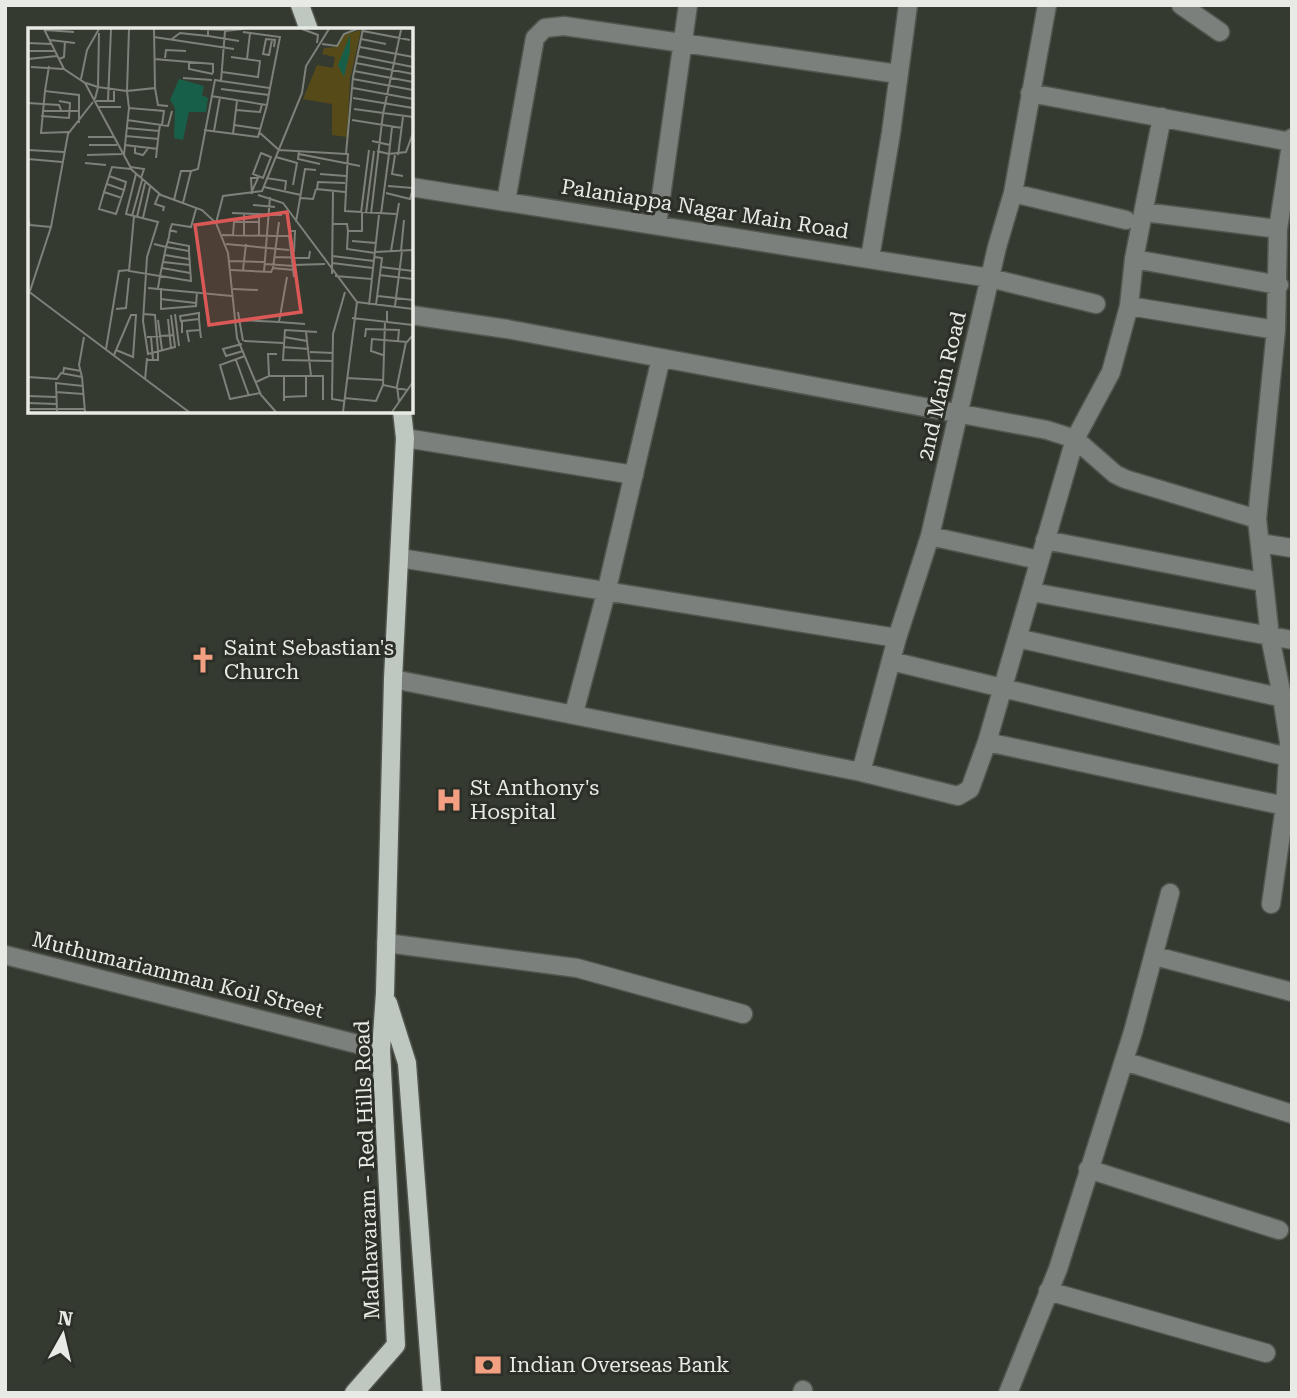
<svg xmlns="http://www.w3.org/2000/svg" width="1297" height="1398" font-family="'Roboto Serif',serif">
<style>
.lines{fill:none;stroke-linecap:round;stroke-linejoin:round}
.minor-casing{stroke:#52564e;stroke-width:21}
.major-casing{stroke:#52564e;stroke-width:21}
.minor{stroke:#7c807c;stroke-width:18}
.major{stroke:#bfc8c0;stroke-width:18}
.labels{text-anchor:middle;stroke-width:6;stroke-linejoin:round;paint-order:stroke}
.street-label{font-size:21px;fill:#e8ebe5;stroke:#2b2f27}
.poi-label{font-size:21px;fill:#e8ebe5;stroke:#2b2f27;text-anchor:start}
.inset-road{fill:none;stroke:#7d8179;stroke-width:2}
.view{fill:#da5957;fill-opacity:0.15;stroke:#da5957;stroke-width:3.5}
.inset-edge{fill:none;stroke:#e8ebe5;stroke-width:3.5}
</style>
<rect width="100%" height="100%" fill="#353a31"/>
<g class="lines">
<g class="minor-casing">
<path id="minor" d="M 1181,5 L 1220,32
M 1030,93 L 1291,142
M 1162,117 L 1134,259 L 1129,306 L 1111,372 L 1075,439 L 987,742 L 1285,806
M 411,187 L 990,278 L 1096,304
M 1013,193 L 1126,220
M 506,201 L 535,38 L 545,28 L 564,26 L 898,74
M 1144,212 L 1278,229
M 657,225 L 688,5
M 870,258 L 891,133 L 908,5
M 1134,259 L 1279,285
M 1129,306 L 1276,330 L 1257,519 L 1270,637 L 1281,691 L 1289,742 L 1285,806 L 1271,904
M 411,315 L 507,329 L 1047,430 L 1075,439 L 1115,474 L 1125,479 L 1257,519
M 1276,330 L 1278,229 L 1292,138
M 405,438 L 634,475
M 930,536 L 1039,560
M 1045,540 L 1262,582
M 1260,543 L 1292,548
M 400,558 L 897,638
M 1032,592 L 1292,640
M 1017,638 L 1283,698
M 891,661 L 1288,757
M 393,679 L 861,772 L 958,796 L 970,789 L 987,742
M 574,713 L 606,593 L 661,358
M 861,772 L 897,638 L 930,536 L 997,247 L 1013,193 L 1047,5
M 386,943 L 577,968 L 743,1014
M 5,955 L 381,1050
M 1155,956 L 1292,992
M 1124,1061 L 1292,1114
M 1088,1169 L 1279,1230
M 1048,1291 L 1266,1353
M 802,1393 L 803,1390
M 1008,1393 L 1058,1269 L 1133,1032 L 1170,893"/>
</g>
<g class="major-casing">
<path id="major" d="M 300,5 L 309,30
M 388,1003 L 407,1063 L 432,1393
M 354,1393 L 396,1345 L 381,1050 L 385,993 L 393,679 L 405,438 L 402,411"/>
</g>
<use href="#minor" class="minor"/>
<use href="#major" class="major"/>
</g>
<defs>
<g id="church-bare" transform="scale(2.1)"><path d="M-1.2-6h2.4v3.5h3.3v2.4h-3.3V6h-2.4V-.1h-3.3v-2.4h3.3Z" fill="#f39f82" stroke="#2b2f27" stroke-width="2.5" paint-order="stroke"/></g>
<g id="hospital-bare" transform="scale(2.1)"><path d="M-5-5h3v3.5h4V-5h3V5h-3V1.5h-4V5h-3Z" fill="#f39f82" stroke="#2b2f27" stroke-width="2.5" paint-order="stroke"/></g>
<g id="bank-bare" transform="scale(2.1)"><path d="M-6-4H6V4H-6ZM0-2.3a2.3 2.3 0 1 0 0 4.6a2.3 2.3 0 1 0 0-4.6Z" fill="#f39f82" stroke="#2b2f27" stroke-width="2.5" paint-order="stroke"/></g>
</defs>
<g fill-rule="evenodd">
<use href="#church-bare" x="203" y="660"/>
<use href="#hospital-bare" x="449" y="800"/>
<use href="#bank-bare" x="488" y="1365"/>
</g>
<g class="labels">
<g class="street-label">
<text transform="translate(705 209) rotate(9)" y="7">Palaniappa Nagar Main Road</text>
<text transform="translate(942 386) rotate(-77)" y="7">2nd Main Road</text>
<text transform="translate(178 975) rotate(14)" y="7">Muthumariamman Koil Street</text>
<text transform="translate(367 1170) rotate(-92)" y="7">Madhavaram - Red Hills Road</text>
</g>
<g class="poi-label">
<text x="224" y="655">Saint Sebastian's<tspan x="224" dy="24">Church</tspan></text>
<text x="470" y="795">St Anthony's<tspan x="470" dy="24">Hospital</tspan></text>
<text x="509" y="1372">Indian Overseas Bank</text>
</g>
</g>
<g transform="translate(28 28)">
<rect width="385" height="385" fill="#353a31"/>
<path d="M 333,2 L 322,51 L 319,109 L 304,107 L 304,76 L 275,71 L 289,37 L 305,40 L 307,29 L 294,26 L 296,20 L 308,19 L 316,7 Z" fill="#574a19"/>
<path d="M 322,7 L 322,23 L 316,49 L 310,37 ZM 151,51 L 176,58 L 174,67 L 180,70 L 178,84 L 161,84 L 155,112 L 146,110 L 147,80 L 142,72 Z" fill="#185f49"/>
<path class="inset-road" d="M 16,1 L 36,41 L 57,55 L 104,142 L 133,167 L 174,182 L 188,195 L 200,225 L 209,310 L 233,367 L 248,384M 172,1 L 197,2M 274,1 L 290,7 L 289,15M 17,2 L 46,4M 180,2 L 180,8 L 211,13M 335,3 L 382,12M 215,4 L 252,9 L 242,60M 126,9 L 206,21M 144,11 L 152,5 L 180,8M 333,11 L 358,16M 22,12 L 47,15M 244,12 L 241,27 L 235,26 L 238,11 L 247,12 L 246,19M 0,15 L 23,16M 294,16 L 309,18 L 316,6 L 329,1M 332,19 L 385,29M 0,23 L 27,23M 330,28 L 385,39M 137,30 L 138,22 L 158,23M 0,31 L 29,28M 31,31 L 36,29 L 37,13M 126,31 L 185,36 L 185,45M 219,31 L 222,5M 161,33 L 161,41 L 185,46M 328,35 L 385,46M 3,39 L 35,41M 326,43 L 385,54M 194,44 L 230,49 L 232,33 L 203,29M 155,50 L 184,52M 53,51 L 59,22 L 71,1M 325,51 L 385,62M 193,53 L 242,60 L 239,77M 58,55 L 70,59 L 71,5M 127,60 L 130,77 L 140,78M 325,60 L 385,71M 193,61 L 241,67M 17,63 L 21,38M 325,70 L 385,80M 67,71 L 70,59 L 99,63 L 101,1M 68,73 L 86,73 L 86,63M 80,73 L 83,1M 0,75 L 31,77 L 33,82M 70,79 L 93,79M 101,80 L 99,63 L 127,60 L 126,1M 326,81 L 385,89M 208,82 L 232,84 L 234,76M 14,83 L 51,83M 13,88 L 41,90 L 42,75 L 31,73M 99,92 L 140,98 L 144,83M 324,92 L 374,100M 206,97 L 233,101M 98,100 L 131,103 L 132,97M 176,102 L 230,109 L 239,77 L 183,68M 186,103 L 192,69M 41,104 L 13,105 L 17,63 L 51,67 L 51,95M 232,105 L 251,122 L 318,126 L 325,49 L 335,1M 205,106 L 209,73M 98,108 L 101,80 L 136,83 L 134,97M 60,109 L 86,109M 344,113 L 362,117 L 364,99M 61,117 L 89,117M 97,117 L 130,121M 107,118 L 107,125 L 115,127 L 121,119M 0,122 L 36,124M 271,123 L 270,131 L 292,136M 349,123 L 361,126 L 362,117M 233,125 L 243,129 L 235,150 L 225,146 ZM 320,125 L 317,183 L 368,186M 271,126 L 332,138M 59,127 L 94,126M 96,127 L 98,108 L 131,111M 367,127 L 364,146 L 375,148M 370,127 L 375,89M 248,129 L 269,135 L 265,157M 128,130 L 131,103M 0,131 L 34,134M 57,135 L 78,137M 103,139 L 116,141 L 113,150M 108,146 L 98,186 L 130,194 L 119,229 L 115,293 L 120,326 L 147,319 L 143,287M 292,146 L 318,148M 81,148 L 98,154 L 96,162M 238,150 L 258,153 L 257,162M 360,158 L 385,160M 236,159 L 273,167M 76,164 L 71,181 L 88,186 L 96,162 L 79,156M 317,164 L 289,161 L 290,154 L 317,155M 358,165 L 382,171 L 385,160M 131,166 L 127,176 L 136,179 L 135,183M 224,166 L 223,150 L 230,150 L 224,163M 230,167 L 255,175 L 329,274 L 385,281M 94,170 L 76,164 L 84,139 L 103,141M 273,170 L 285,171 L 288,161M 146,172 L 153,143 L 163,143M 155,175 L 163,143 L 170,141 L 187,52 L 193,53 L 197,3 L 215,1M 225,177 L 247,179M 204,185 L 254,187M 216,185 L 216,207M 333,185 L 341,122M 338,185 L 346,123M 343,186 L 355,86 L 373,2M 353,186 L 361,126 L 378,124 L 385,105M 104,188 L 114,152M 106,188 L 101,243 L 132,248 L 130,260M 109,189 L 117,155M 115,190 L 122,159M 0,191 L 2,197 L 23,199M 251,194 L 245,240 L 266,242M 268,194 L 277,141 L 288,142M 188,195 L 195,168 L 234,163 L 274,65 L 278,38 L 301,1M 304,196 L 319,196 L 320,203 L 334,203 L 334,185M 260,203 L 267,203 L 266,224M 320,203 L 319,221 L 347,225M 149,204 L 142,202 L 144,196 L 163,199 L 168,181M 194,207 L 248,208M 205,207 L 206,194 L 232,194M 231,207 L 231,185M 250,208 L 261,208 L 266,249M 324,213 L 348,215M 140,214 L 161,218 L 161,223M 126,216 L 138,219 L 161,223 L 163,253 L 132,248 L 138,219 L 141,209 L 142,202M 198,216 L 261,222M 363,223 L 371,175M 373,223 L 376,192M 347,224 L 385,222M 137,227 L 161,231M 304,228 L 346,233M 246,229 L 281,230 L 282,223M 347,229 L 354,230 L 348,277M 201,233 L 237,234M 135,234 L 162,237M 304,235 L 345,240M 237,236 L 266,238M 266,237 L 297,236M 353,239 L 385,243M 134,240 L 162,245M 203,242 L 243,244 L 245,240M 215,242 L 218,216M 236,244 L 242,169M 304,246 L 305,164M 351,247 L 385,251M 307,248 L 344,251M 120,260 L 204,268M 133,260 L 133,281 L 168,278 L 169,264M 205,261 L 230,262M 0,263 L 161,384M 2,263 L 23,199 L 40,106 L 65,74M 350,268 L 385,272M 132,271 L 168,275M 341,277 L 351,187M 367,278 L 374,223M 88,281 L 98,280 L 101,250M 210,284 L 215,313M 116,286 L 127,287 L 130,323 L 130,332 L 119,332M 147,286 L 151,318M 324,290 L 359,294 L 359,283M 140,291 L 143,320M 130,292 L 134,322M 212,292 L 251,294 L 259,249M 357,293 L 355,357 L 379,362M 153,294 L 152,288 L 171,285 L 171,291M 251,294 L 277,296M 359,294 L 385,297M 289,304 L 257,302 L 255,332 L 305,333M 154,305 L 154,293 L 171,291 L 172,302M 119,309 L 145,307M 123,309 L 125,332M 256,309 L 279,313 L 278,304M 337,309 L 338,301 L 371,302 L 370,313M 216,313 L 255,315M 279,313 L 283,348M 161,314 L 159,303 L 172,302 L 173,310M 214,316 L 195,321 L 198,328 L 215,323M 255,319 L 281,321M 78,321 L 91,243 L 101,242M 282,324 L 305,325M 86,327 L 103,287 L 108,287 L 105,329 L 88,322M 355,327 L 343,323 L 344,311 L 379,314 L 385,307M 217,328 L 192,337 L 202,371 L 232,365M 208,332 L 221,368M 35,346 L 36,340 L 53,343M 241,348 L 240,326 L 249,326M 0,349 L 29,351 L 33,345 L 54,349 L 51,337 L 56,309M 54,349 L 57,384M 319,350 L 355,352M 117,352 L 119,330M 228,354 L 241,348 L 295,348 L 295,372M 28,364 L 55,366M 0,368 L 28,369M 256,369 L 278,368 L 278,348M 316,370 L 348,373 L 355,357M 256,373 L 256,348M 316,373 L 304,371 L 305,306 L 317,264M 371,374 L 369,358 L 378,314M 0,375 L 28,376M 0,381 L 56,381M 29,383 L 28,355 L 55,358M 315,384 L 329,274M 364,384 L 385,354"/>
<path class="view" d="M 259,184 L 273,284 L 181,297 L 167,197 Z"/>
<rect width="385" height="385" class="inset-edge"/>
</g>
<rect width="1297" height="1398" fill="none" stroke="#e8ebe5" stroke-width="14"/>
<g transform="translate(63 1335) rotate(8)" stroke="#2b2f27" stroke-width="5" paint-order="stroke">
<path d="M0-5L12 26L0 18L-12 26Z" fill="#e8ebe5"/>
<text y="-10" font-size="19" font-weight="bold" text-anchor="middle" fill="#e8ebe5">N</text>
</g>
</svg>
